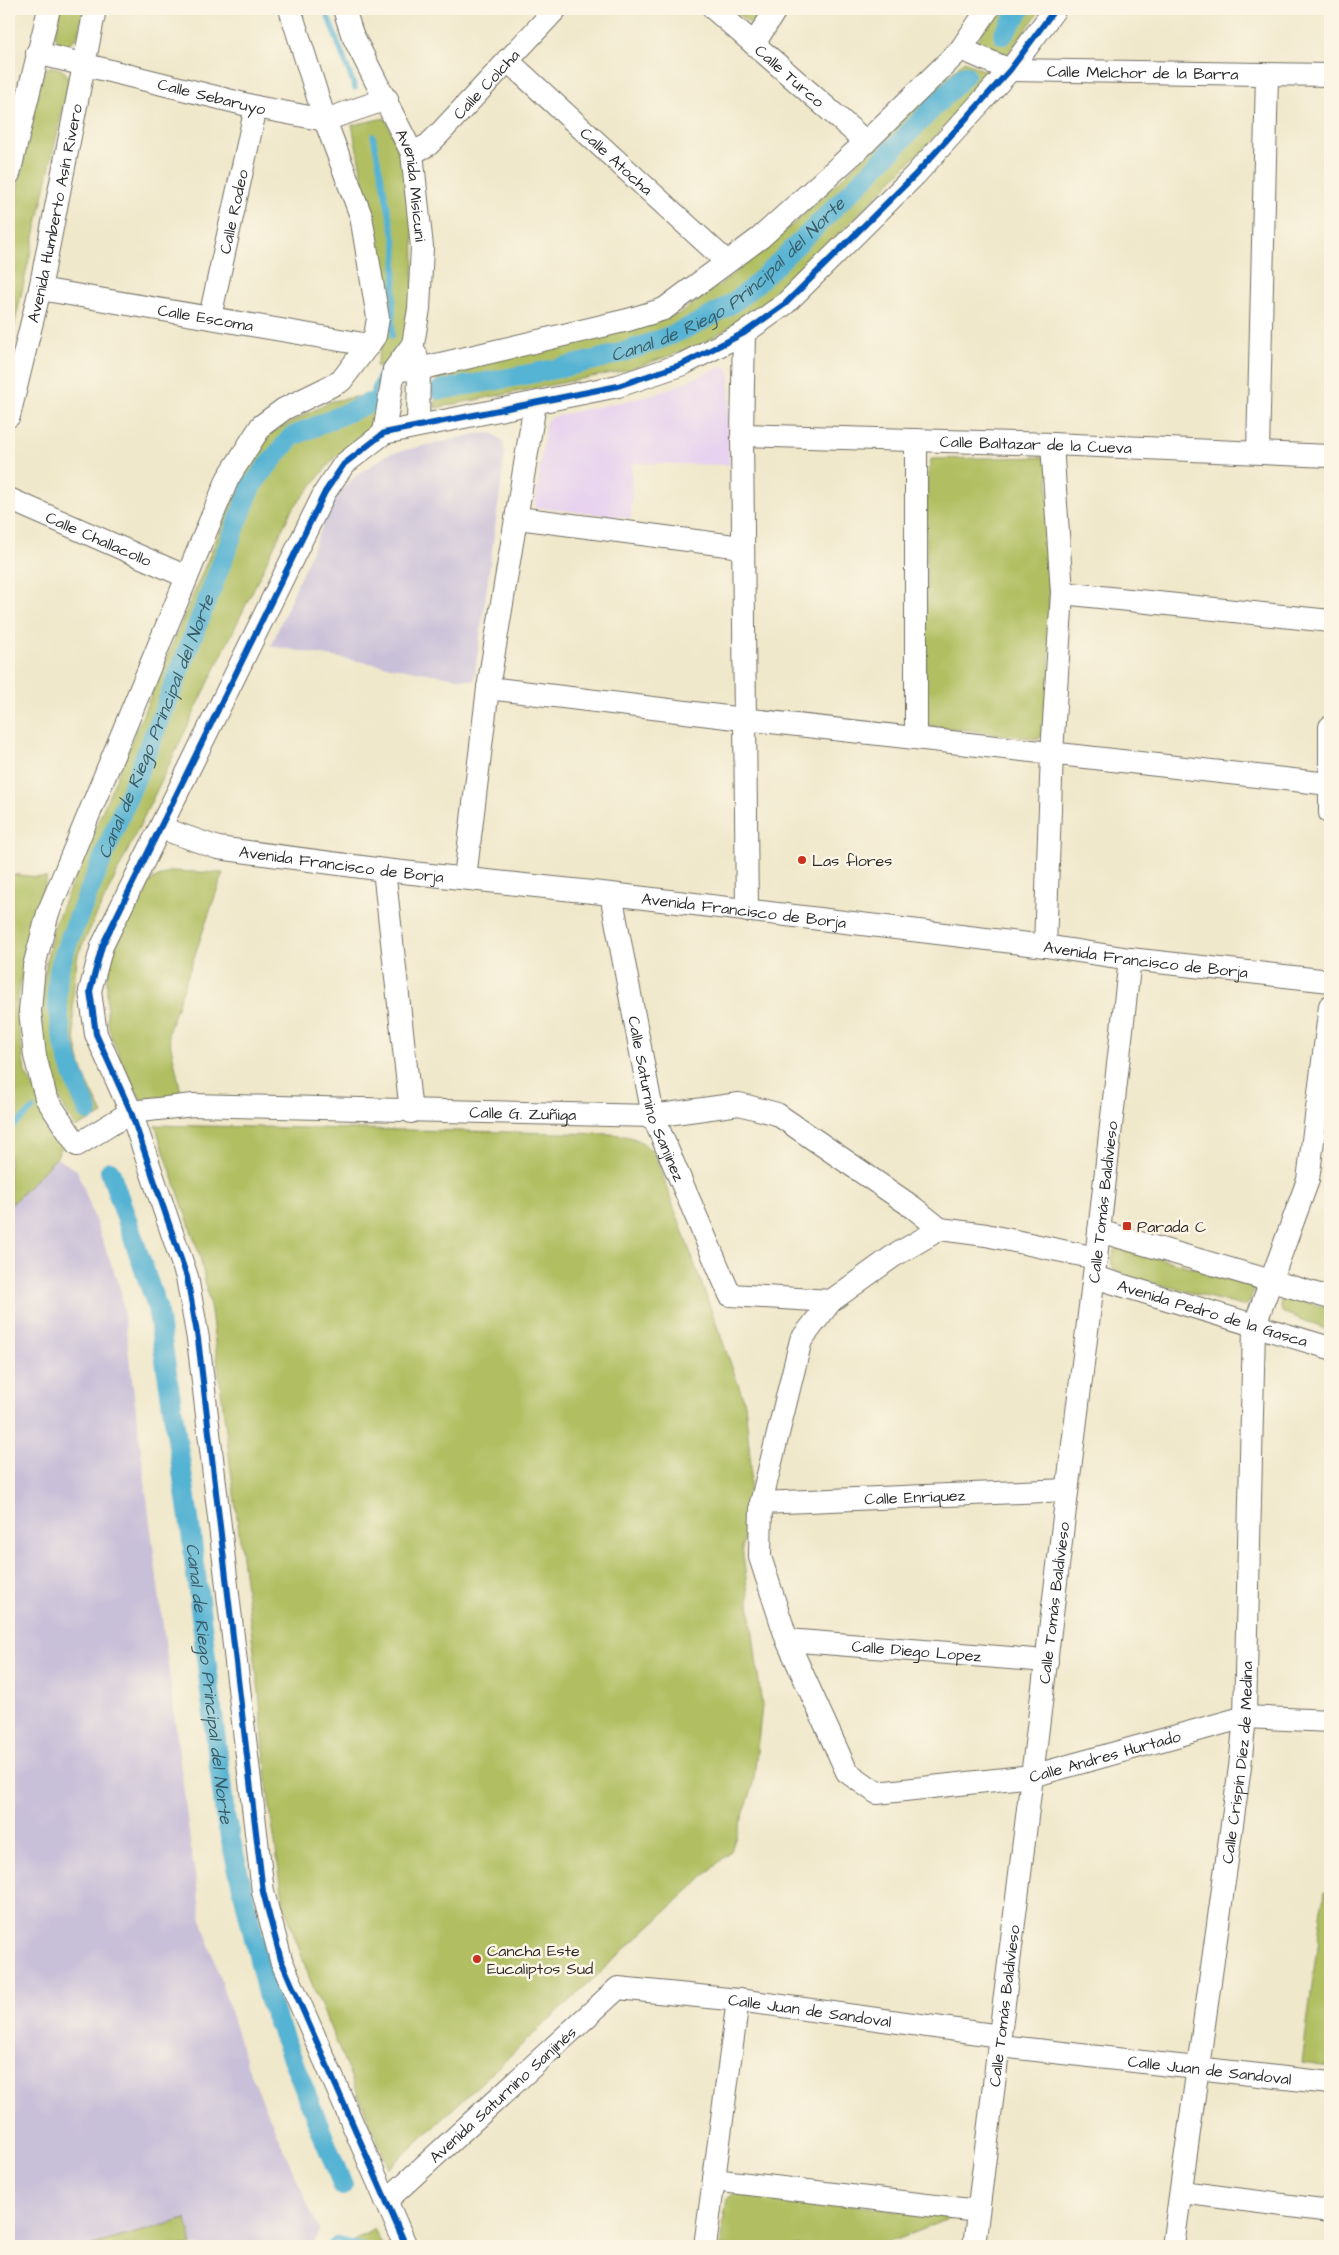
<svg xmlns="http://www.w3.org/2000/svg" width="1339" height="2255" font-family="'Architects Daughter',sans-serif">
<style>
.built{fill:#e7d2ef}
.industrial{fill:#c8bfd8}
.green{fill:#b1bf62;stroke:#6e7546}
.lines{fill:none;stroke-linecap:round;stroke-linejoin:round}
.stream{stroke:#54b3d3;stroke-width:5.5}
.canal{stroke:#54b3d3;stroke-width:20}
.minor-casing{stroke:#706d63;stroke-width:24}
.minor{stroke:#fff;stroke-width:22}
.cycleway-casing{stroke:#fcf5e5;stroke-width:9}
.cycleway{stroke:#0057b8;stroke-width:6}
.poi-dot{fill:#c8321e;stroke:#fcf5e5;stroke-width:2}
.labels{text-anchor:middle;stroke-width:5;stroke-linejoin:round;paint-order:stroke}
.street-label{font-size:16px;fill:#2b2b2b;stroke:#fcf5e5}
.poi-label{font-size:16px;fill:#2b2b2b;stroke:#fcf5e5;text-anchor:start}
.water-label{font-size:18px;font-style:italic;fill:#395b66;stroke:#fcf5e5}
</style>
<rect width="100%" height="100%" fill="#fcf5e5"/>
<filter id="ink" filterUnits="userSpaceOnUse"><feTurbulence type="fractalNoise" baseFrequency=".02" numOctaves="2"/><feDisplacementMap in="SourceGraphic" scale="10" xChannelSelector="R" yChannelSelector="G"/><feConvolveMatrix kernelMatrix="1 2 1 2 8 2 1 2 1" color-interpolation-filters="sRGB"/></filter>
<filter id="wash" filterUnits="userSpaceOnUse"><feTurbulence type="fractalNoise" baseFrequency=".0096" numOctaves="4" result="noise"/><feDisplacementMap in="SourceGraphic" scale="20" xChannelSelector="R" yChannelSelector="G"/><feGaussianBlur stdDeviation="1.12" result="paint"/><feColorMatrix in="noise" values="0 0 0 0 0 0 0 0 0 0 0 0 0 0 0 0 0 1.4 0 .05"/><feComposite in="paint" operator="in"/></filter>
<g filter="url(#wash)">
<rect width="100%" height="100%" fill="#f0e8cb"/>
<path class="built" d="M 724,366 L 730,371 L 729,465 L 632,463 L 631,518 L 535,507 L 546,421 L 559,415 L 654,395 Z"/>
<path class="industrial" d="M 492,433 L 503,441 L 505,455 L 474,681 L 271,646 L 335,496 L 356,476 L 388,454 L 476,434 Z
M 56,1158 L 77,1170 L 121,1291 L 192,1856 L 202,1921 L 247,2065 L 319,2230 L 313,2246 L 9,2246 L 9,1198 Z"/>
<path class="green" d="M 60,9 L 84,9 L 77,37 L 68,45 L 59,43 L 55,36 Z
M 731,9 L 767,9 L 753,26 Z
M 997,9 L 1041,9 L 1006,57 L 975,44 Z
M 964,61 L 991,74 L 947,124 L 848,225 L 758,310 L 696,347 L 627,370 L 435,408 L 438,372 L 654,322 L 679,314 L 722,283 L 799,219 Z
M 51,67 C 61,68 67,71 69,81 L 9,349 L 9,229 L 38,89 L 45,69 Z
M 385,118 C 416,183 419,259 408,330 C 406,342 399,355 394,366 L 376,366 L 385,333 L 369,210 L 352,125 Z
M 385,392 L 379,424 L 335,457 L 291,511 L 78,954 C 72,991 70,1028 81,1065 C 86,1082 95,1098 103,1114 L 75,1128 C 68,1114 58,1099 53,1083 C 35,1029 41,978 55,924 L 238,488 L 256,451 L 274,431 L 332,401 Z
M 1048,457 L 1050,719 L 1039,739 L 925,725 L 927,480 L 931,459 Z
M 171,871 L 223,873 L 168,1033 L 182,1097 L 140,1099 L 113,1042 L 107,1020 L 107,979 L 113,950 L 144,884 Z
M 9,874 L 47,878 L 26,950 L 16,1008 L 25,1073 L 66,1140 L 56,1158 L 9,1207 Z
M 155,1125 L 610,1134 C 631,1136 645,1139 656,1158 L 745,1403 L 751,1467 L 748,1515 L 742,1547 L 762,1706 L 753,1786 L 731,1851 L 389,2168 L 309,1977 L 284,1905 L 268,1795 L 259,1692 L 211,1311 L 200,1256 Z
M 1116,1248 L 1122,1248 L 1248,1283 L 1255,1289 L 1248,1304 L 1242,1306 L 1120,1274 L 1113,1268 L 1111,1260 Z
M 1285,1296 L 1330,1309 L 1330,1331 L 1282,1312 L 1280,1302 Z
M 1324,1892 L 1330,1893 L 1330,2067 L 1302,2063 Z
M 736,2191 L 953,2217 L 880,2246 L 720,2246 L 727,2198 Z
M 186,2219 L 192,2246 L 89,2246 Z
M 374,2229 L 383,2246 L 345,2246 Z"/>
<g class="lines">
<path class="stream" d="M 325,9 L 355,88
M 373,136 L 396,247 L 392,336
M 369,403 L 382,369
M 9,1130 L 33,1109
M 327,2246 L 335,2239 L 363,2246"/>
<g class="canal">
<path d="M 1003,35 L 1021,9"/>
<path id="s1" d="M 440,390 C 535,373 639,360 723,309 C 754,290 781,259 808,234 C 861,182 913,129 965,75"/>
<path id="s2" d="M 88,1111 C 70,1070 53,1022 58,977 C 59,965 65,951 69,940 L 166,705 L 252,485 L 291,437 L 369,403"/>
<path id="s3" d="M 110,1171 L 157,1307 L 190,1525 L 225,1815 L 268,1998 L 343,2186"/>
</g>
</g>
</g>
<g filter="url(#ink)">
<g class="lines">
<g class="minor-casing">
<g id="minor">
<path id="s4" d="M 290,9 L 325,120 L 361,216 L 378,318 L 375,336 L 341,381 L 284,409 L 261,426 L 228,478 L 48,913 L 34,966 L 30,1011 L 35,1056 L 46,1098 L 77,1145 L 131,1112 L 193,1105 L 653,1116 L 739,1104 L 777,1114 L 914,1208 L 940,1229"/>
<path id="s5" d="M 344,9 L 352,34 L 412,153 L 422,247 L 419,309 L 413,344 L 394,370 L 384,433"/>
<path id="s6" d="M 714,9 L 866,142"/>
<path d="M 754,44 L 776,9"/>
<path id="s7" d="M 961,49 L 1010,70 L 1330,75"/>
<path id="s8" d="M 37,53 L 256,107 L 325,120 L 387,99"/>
<path id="s9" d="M 507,60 L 727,262"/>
<path id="s10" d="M 412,153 L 428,145 L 439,134 L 556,9"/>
<path d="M 9,174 L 49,9"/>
<path id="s11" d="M 40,289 L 369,345"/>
<path id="s12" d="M 210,317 L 256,107"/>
<path d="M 744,333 L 742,435 L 747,911"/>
<path d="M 416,354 L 419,369 L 418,425"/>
<path d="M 394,370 L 419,369 L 628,320 L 664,309 L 760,238 L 866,142 L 961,49 L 988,9"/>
<path id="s13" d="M 9,416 L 40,289 L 95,9"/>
<path id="s14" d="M 742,435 L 1052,444 L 1330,456"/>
<path d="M 916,440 L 916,737"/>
<path d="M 1258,452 L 1267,75"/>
<path id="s15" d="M 9,499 L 187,577"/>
<path d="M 518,518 L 742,547"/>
<path d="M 1062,593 L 1330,621"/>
<path d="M 488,688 L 743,719 L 1329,784"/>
<path d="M 1330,727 L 1330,813"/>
<path id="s16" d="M 161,828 L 218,848 L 384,870 L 611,894 L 1045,946 L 1130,959 L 1330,981"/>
<path d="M 384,870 L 411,1112"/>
<path d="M 465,878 L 488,688 L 535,404"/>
<path id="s17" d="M 611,894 L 653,1116 L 730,1295 L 831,1301"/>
<path d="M 1045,946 L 1052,753 L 1062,593 L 1052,444"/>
<path d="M 1099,1231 L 1330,1298"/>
<path id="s18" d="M 1096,1258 L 986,1235 L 940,1229 L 892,1257 L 831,1301 L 801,1340 L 761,1503 L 760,1557 L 787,1640 L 847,1772 L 877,1793 L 1032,1776 L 1245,1717 L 1330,1721"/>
<path id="s19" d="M 1094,1277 L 1330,1348"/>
<path id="s20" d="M 761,1503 L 1067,1490"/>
<path id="s21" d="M 787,1640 L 1047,1661"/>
<path id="s22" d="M 1000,2046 L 1330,2083"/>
<path d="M 714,2180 L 978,2211"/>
<path d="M 1181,2192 L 1330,2211"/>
<path id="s23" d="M 386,2201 L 618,1988 L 738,2000 L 1000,2036"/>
<path d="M 406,2246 L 281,1960 L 263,1892 L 198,1339 L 187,1277 L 131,1112 L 96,1034 L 90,991 L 102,946 L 325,492 L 344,464 L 384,433 L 618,386 L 683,364 L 744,333 L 785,304 L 915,175 L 1010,70 L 1055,9"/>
<path d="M 705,2246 L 738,2000"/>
<path id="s24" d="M 974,2246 L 1096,1258 L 1130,959"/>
<path id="s25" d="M 1173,2246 L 1240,1767 L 1245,1717 L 1254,1327 L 1308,1180 L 1330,1006"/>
</g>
</g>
<use href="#minor" class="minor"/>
<g class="cycleway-casing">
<path id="cycleway" d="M 406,2246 L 281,1960 L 263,1892 L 198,1339 L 187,1277 L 131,1112 L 96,1034 L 90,991 L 102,946 L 325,492 L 344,464 L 384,433 L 618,386 L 683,364 L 744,333 L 785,304 L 915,175 L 1010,70 L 1055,9"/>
</g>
<use href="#cycleway" class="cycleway"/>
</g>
</g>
<g class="poi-dot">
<circle cx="802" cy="860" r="5"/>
<rect x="1122" y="1221" width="10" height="10" rx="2.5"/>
<circle cx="477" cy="1959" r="5"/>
</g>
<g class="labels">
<g class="street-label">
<text dy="6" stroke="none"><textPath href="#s7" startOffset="186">Calle Melchor de la Barra</textPath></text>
<text dy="6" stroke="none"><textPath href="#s6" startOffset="101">Calle Turco</textPath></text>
<text dy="6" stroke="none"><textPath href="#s10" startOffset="102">Calle Colcha</textPath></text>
<text dy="6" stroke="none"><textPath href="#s8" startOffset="180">Calle Sebaruyo</textPath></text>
<text dy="6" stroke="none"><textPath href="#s9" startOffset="149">Calle Atocha</textPath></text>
<text dy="6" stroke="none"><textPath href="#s5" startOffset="191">Avenida Misicuni</textPath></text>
<text dy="6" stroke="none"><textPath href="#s12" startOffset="108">Calle Rodeo</textPath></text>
<text dy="6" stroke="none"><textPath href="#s13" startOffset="208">Avenida Humberto Asín Rivero</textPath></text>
<text dy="6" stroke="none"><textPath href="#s11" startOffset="168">Calle Escoma</textPath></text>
<text dy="6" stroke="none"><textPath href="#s14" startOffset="294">Calle Baltazar de la Cueva</textPath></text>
<text dy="6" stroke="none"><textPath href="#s15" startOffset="98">Calle Challacollo</textPath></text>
<text dy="6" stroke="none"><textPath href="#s16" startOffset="185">Avenida Francisco de Borja</textPath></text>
<text dy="6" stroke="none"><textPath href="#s16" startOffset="590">Avenida Francisco de Borja</textPath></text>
<text dy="6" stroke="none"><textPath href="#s16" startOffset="995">Avenida Francisco de Borja</textPath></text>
<text dy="6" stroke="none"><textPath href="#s17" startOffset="210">Calle Saturnino Sanjinez</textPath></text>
<text dy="6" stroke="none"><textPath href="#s4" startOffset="1722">Calle G. Zuñiga</textPath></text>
<text dy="6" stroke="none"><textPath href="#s24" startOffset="1052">Calle Tomás Baldivieso</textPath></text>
<text dy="6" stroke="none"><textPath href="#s19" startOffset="124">Avenida Pedro de la Gasca</textPath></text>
<text dy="6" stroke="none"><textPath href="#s20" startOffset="154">Calle Enriquez</textPath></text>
<text dy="6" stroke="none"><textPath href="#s24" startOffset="648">Calle Tomás Baldivieso</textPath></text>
<text dy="6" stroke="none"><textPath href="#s21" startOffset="130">Calle Diego Lopez</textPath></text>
<text dy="6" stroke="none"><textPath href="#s18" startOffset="1061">Calle Andres Hurtado</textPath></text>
<text dy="6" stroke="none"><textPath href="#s25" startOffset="488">Calle Crispín Díez de Medina</textPath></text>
<text dy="6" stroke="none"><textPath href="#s24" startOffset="242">Calle Tomás Baldivieso</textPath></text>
<text dy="6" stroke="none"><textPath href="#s23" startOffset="508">Calle Juan de Sandoval</textPath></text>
<text dy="6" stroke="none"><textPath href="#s22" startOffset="211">Calle Juan de Sandoval</textPath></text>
<text dy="6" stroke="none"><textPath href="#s23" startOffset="158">Avenida Saturnino Sanjinés</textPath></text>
</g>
<g class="poi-label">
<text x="812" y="866">Las flores</text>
<text x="1137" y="1232">Parada C</text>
<text x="487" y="1956">Cancha Este<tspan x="487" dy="18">Eucaliptos Sud</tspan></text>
</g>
<g class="water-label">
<text dy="6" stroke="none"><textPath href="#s1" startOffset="316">Canal de Riego Principal del Norte</textPath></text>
<text dy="6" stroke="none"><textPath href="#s2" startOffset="408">Canal de Riego Principal del Norte</textPath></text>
<text dy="6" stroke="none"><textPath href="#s3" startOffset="524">Canal de Riego Principal del Norte</textPath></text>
</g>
</g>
<rect width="1339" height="2255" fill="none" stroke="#fcf5e5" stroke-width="30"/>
</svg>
